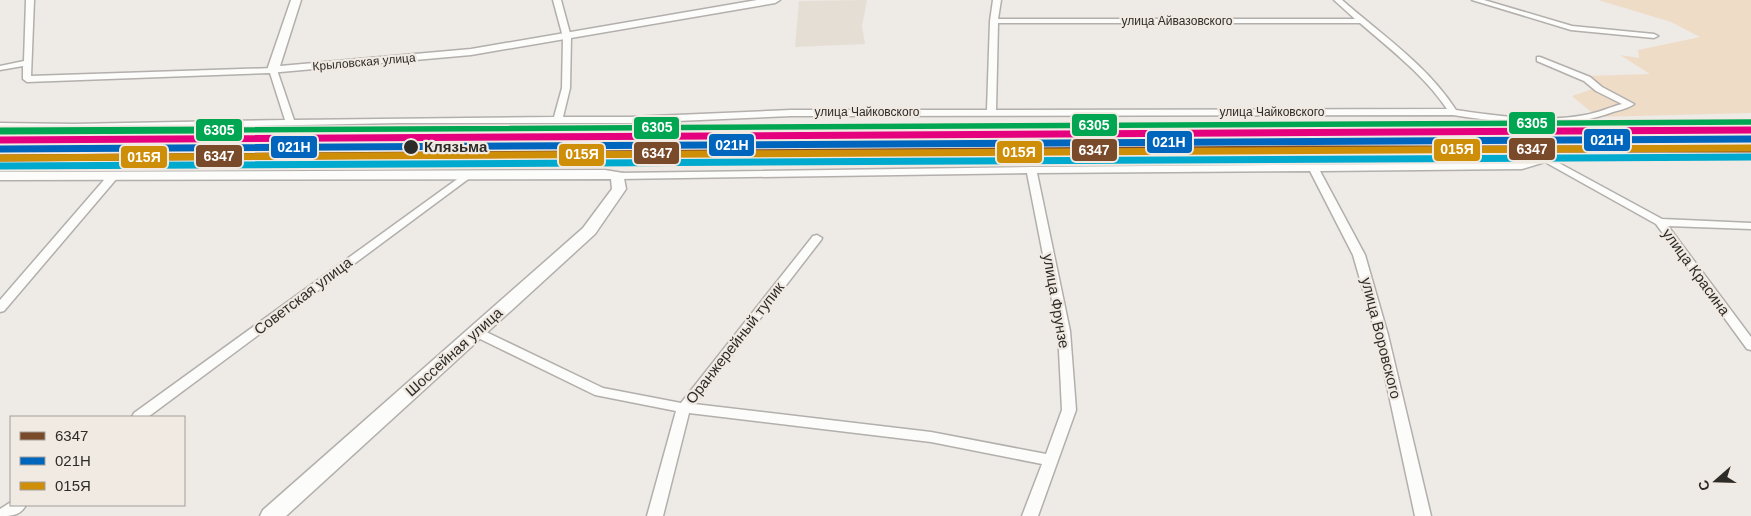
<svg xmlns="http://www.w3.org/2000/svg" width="1751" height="516" font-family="Arial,sans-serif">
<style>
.built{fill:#e5ded5}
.green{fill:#efdcc7}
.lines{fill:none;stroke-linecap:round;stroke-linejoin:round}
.street-casing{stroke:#b2afac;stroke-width:3}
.secondary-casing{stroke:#b2afac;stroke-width:3}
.street{fill:#fcfcfb;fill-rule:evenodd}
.secondary{fill:#fcfcfb;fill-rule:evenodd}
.rail-1-casing{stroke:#f1eae3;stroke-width:11}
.rail-2-casing{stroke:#f1eae3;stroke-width:11}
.rail-3-casing{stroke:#f1eae3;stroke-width:11}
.rail-4-far1-casing{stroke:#f1eae3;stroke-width:8}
.rail-4-casing{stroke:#f1eae3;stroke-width:11}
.rail-5-casing{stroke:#f1eae3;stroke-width:11}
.rail-6-far1-casing{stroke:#f1eae3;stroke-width:8}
.rail-6-casing{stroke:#f1eae3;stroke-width:11}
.rail-1{stroke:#7a4b2a;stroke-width:7}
.rail-2{stroke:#0065bd;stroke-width:7}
.rail-3{stroke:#cf8e08;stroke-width:7}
.rail-4-far1{stroke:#e5007d;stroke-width:5.5}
.rail-4{stroke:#e5007d;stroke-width:7}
.rail-5{stroke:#00a9ce;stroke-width:7}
.rail-6-far1{stroke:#00a651;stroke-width:5.5}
.rail-6{stroke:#00a651;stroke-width:7}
.stop-dot{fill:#2e2c29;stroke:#f1eae3;stroke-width:2}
.labels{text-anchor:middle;stroke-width:4.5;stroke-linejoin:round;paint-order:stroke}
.far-street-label{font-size:12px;fill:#2e2c29;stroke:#f1eae3}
.stop-label{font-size:15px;font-weight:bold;fill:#2e2c29;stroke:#f1eae3;text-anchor:start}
.street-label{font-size:15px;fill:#2e2c29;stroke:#f1eae3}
.line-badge{stroke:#f1eae3;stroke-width:2}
.badge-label{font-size:14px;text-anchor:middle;font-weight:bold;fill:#fff}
</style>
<rect width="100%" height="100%" fill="#eeeae6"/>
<path class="built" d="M 867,0 L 862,26 L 865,44 L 795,47 L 799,1 Z"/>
<path class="green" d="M 1598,0 L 1751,0 L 1751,113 L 1597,117 L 1572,96 L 1598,87 L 1586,76 L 1650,74 L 1620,55 L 1639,58 L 1638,50 L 1700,37 L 1671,22 Z"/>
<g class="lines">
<g class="street-casing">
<path id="street" d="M 26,0 L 34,0 L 31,76 L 273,68 L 277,70 L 294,120 L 554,117 L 562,88 L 563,37 L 553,0 L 561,0 L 571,37 L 570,88 L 563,117 L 630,117 L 791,110 L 987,110 L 990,21 L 993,0 L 1001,0 L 998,19 L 1355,19 L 1334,0 L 1342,0 C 1382,35 1427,65 1456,110 C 1498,116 1543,123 1585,115 C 1598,113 1610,107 1622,104 L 1596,91 L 1584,81 L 1537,61 L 1537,57 L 1540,57 L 1590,77 L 1602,87 L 1634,104 C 1629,108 1620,110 1613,112 C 1562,131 1506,123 1453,115 L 791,116 L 630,123 L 398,123 L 74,130 L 0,129 L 0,123 L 74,124 L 285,120 L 270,73 L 27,82 L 23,79 L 23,66 L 0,70 L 0,66 L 24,61 ZM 998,23 L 1360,23 C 1391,50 1424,75 1447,109 L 996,110 Z
M 1472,0 L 1484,0 L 1572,26 L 1654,34 L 1658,36 L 1654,38 L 1571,30 Z
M 1546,156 L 1662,219 L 1751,223 L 1751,229 L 1668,226 L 1751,337 L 1751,350 L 1747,349 L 1656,224 L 1545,162 L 1522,169 L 1320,171 L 1365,255 L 1388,335 L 1431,516 L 1415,516 L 1376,335 L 1353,255 L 1310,171 L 1037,173 L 1070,331 L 1076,410 L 1038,516 L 1022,516 L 1042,464 L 931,442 L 689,413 L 663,516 L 647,516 L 676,411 L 595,395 L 472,335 L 470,332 L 472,329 L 480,329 L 603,388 L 681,403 L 813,236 L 817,235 L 822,238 L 821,240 L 694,404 L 931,432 L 1046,454 L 1062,410 L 1058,331 L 1027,173 L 618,179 L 613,176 L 618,173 L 1031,167 L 1521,163 Z
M 114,172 L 119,175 L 118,177 L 4,311 L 0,312 L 0,300 L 110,173 Z
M 467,172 L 471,173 L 472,175 L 471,177 L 148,417 L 132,417 L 134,413 Z
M 11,502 L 11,505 L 26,505 C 20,516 11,516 0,516 L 0,509 Z"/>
</g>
<g class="secondary-casing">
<path id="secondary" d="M 291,0 L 301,0 L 280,66 L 471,49 L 757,0 L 780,0 L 775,3 L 471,55 L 269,73 L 267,70 Z
M 605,170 L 623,173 L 626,189 L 595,234 L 286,516 L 260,516 L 263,510 L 583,228 L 612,189 L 611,179 L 0,180 L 0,172 Z"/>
</g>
<use href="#street" class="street"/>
<use href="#secondary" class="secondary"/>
<g class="rail-1-casing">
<path id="rail-1" d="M 0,158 L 1302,149 L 1751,149"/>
</g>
<g class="rail-2-casing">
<path id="rail-2" d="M 0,149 L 1751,139"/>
</g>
<g class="rail-3-casing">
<path id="rail-3" d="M 0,158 L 1751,148"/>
</g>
<g class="rail-4-far1-casing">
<path id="rail-4-far1" d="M 1549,131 L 1751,130"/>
</g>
<g class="rail-4-casing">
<path id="rail-4" d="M 0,140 L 1751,130"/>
</g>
<g class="rail-5-casing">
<path id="rail-5" d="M 0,166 L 1751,157"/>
</g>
<g class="rail-6-far1-casing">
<path id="rail-6-far1" d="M 0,131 L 1751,122"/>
</g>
<g class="rail-6-casing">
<path id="rail-6" d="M 0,131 L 214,130"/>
</g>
<use href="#rail-1" class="rail-1"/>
<use href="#rail-2" class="rail-2"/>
<use href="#rail-3" class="rail-3"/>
<use href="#rail-4-far1" class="rail-4-far1"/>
<use href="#rail-4" class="rail-4"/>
<use href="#rail-5" class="rail-5"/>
<use href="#rail-6-far1" class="rail-6-far1"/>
<use href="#rail-6" class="rail-6"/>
</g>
<circle class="stop-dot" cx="411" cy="147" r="8"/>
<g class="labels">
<g class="far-street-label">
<text x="1177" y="25">улица Айвазовского</text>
<text transform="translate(364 62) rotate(-5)" y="4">Крыловская улица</text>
<text x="867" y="116">улица Чайковского</text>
<text x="1272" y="116">улица Чайковского</text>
</g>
<g class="stop-label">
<text x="424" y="152">Клязьма</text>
</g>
<g class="street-label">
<text transform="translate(1696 272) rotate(54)" y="5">улица Красина</text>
<text transform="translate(303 296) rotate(-37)" y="5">Советская улица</text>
<text transform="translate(1056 301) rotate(80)" y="5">улица Фрунзе</text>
<text transform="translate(1381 338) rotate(76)" y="5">улица Воровского</text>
<text transform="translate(735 343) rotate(-52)" y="5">Оранжерейный тупик</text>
<text transform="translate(454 352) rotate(-42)" y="5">Шоссейная улица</text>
</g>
</g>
<g class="line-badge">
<rect x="1508" y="111" width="48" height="24" rx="5" fill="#00a651"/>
<rect x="1071" y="113" width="47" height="24" rx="5" fill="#00a651"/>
<rect x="633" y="116" width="47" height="24" rx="5" fill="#00a651"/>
<rect x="195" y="118" width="48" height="24" rx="5" fill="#00a651"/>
<rect x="1583" y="128" width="48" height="24" rx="5" fill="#0065bd"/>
<rect x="1146" y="130" width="47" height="24" rx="5" fill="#0065bd"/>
<rect x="708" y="133" width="47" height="24" rx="5" fill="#0065bd"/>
<rect x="270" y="135" width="48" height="24" rx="5" fill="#0065bd"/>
<rect x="1508" y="137" width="48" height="24" rx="5" fill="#7a4b2a"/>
<rect x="1433" y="138" width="48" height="24" rx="5" fill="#cf8e08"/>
<rect x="1071" y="138" width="47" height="24" rx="5" fill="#7a4b2a"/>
<rect x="996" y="140" width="47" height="24" rx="5" fill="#cf8e08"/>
<rect x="633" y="141" width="47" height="24" rx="5" fill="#7a4b2a"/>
<rect x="558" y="143" width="47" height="24" rx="5" fill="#cf8e08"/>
<rect x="195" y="144" width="48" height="24" rx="5" fill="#7a4b2a"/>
<rect x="120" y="145" width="48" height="24" rx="5" fill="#cf8e08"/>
</g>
<g class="badge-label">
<text x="1532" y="128">6305</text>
<text x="1094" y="130">6305</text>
<text x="657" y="132">6305</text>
<text x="219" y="135">6305</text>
<text x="1607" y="145">021Н</text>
<text x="1169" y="147">021Н</text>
<text x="732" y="150">021Н</text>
<text x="294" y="152">021Н</text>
<text x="1532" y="154">6347</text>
<text x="1457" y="154">015Я</text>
<text x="1094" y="155">6347</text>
<text x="1019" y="157">015Я</text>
<text x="657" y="158">6347</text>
<text x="582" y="159">015Я</text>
<text x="219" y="161">6347</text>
<text x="144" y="162">015Я</text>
</g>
<rect x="10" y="416" width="175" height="90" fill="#f1eae3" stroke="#a39e99"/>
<rect x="20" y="432" width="25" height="8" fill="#7a4b2a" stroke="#a39e99"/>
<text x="55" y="441" font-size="15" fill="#2e2c29">6347</text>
<rect x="20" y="457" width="25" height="8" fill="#0065bd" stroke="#a39e99"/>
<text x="55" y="466" font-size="15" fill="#2e2c29">021Н</text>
<rect x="20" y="482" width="25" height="8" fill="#cf8e08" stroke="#a39e99"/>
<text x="55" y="491" font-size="15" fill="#2e2c29">015Я</text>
<g transform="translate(1716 481) rotate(250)" stroke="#f1eae3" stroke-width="4" paint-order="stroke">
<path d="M0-4L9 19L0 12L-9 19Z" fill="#2e2c29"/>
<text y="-8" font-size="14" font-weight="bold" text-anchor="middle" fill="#2e2c29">С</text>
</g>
</svg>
